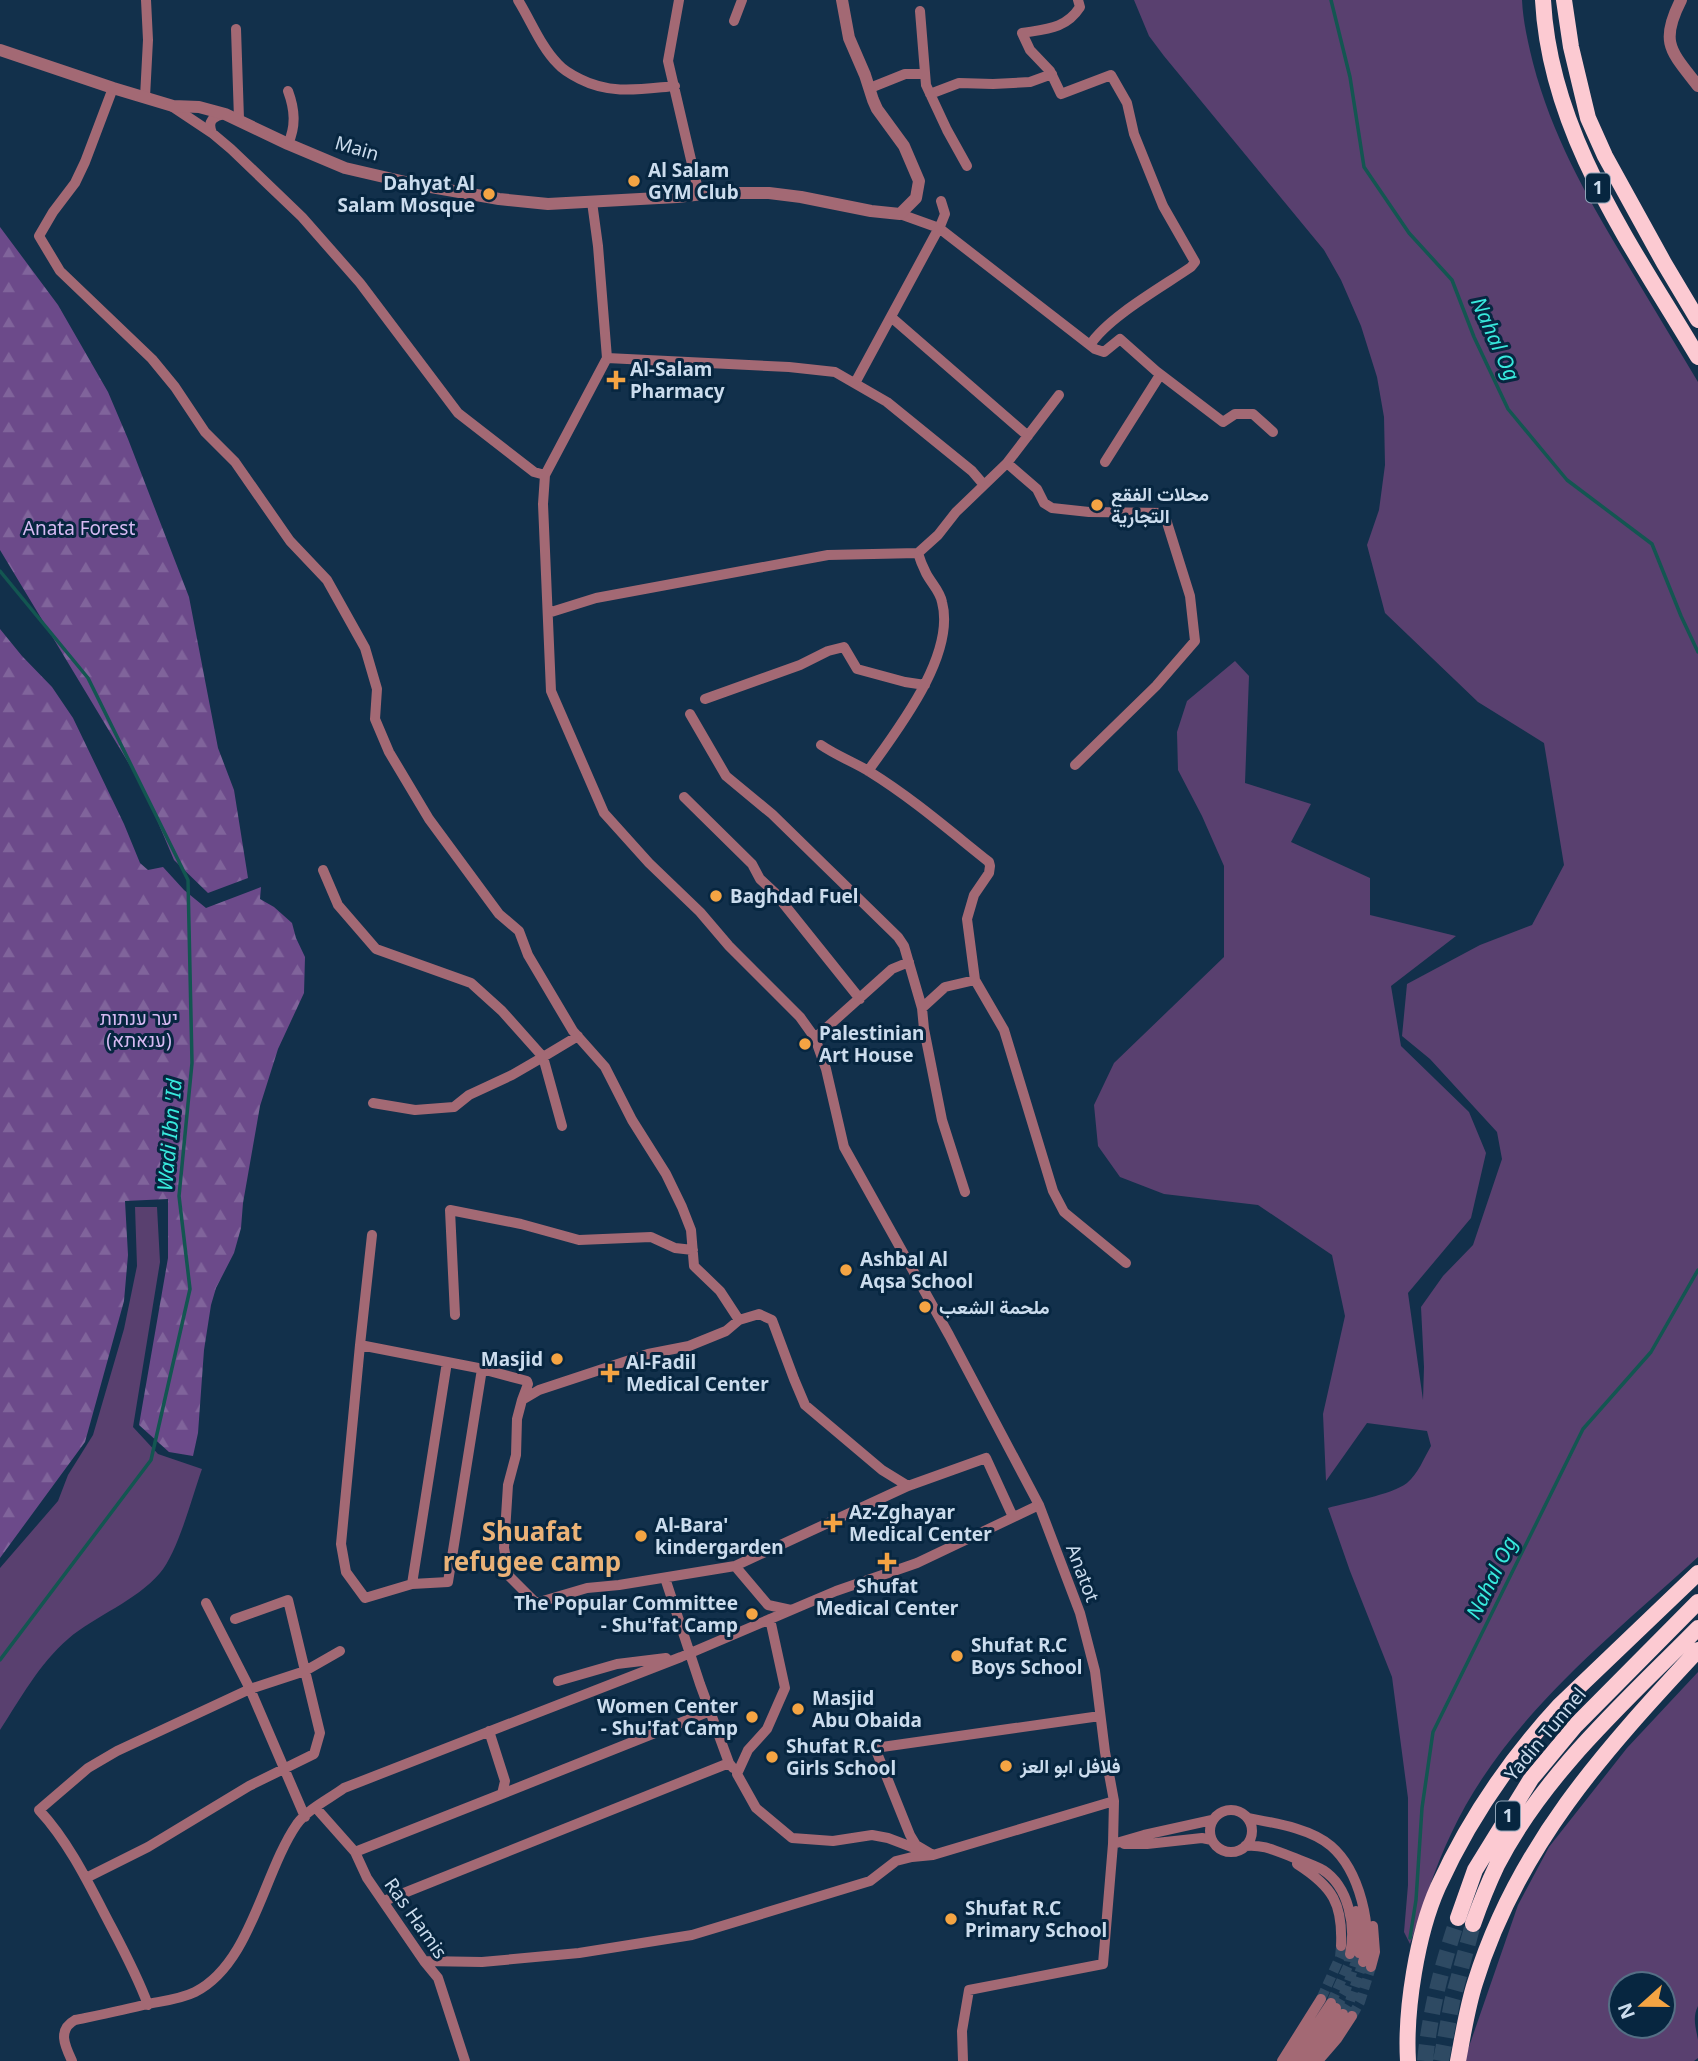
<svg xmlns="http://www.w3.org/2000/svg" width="1698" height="2061" font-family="'Noto Sans',Vazirmatn,Heebo,sans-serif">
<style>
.grass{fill:#59406f;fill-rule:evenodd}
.forest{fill:url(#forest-firs)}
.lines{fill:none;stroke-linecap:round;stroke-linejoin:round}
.stream{stroke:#135651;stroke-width:3.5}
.minor-tunnel{stroke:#2e4a63;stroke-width:10;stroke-dasharray:10 5;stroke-linecap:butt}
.trunk-tunnel{stroke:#2e4a63;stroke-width:16;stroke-dasharray:16 8;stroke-linecap:butt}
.minor{stroke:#a36974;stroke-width:10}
.tertiary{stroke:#a36974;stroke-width:12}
.trunk{stroke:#fccad2;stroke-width:16}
.poi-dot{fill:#f4a443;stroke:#072640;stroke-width:2.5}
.labels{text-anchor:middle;stroke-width:6;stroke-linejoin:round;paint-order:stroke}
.shield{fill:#072640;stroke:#90a5b9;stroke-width:2}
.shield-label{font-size:18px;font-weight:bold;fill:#cbdced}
.street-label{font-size:19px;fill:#cbdced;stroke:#072640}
.poi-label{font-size:19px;font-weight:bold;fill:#cbdced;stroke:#072640;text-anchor:start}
.park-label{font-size:19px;fill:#d6baf2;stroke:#072640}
.water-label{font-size:21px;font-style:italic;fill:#38eadd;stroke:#072640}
.district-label{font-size:26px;font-weight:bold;fill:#eab277;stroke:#072640}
</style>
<defs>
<pattern id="forest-firs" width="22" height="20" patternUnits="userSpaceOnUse" patternTransform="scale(1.75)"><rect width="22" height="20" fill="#6c4a8a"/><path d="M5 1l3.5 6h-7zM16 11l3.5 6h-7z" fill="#80649b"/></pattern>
</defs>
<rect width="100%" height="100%" fill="#12304b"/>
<path class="grass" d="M 1134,0 L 1522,0 C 1523,21 1528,43 1533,63 C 1552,136 1588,199 1626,262 C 1650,302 1674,342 1698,382 L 1698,1557 C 1607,1640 1504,1720 1451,1834 C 1434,1869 1423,1907 1410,1944 L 1404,1932 L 1408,1885 L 1408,1798 L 1392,1677 L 1350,1571 L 1328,1508 C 1349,1502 1391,1495 1407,1483 C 1418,1474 1424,1458 1431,1446 L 1427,1431 L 1367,1423 L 1326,1481 L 1323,1414 L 1345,1316 L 1332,1255 L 1258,1205 L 1164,1194 L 1120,1177 L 1098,1146 L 1094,1105 L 1114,1063 L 1224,957 L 1224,866 L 1202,816 L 1178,770 L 1177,732 L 1187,701 L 1235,661 L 1249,676 L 1245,783 L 1311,804 L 1291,842 L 1370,878 L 1370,915 L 1456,936 L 1391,986 L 1401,1046 L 1469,1112 L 1486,1153 L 1471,1218 L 1408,1293 L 1423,1400 L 1424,1367 L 1421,1307 L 1443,1276 L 1473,1245 L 1502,1159 L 1497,1132 L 1430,1059 L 1402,1036 L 1407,984 L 1480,945 L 1532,925 L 1564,865 L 1544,743 L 1478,702 L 1385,613 L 1367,545 L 1379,510 L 1385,465 L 1384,417 L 1377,377 L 1361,326 L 1341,280 L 1324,250 L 1164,56 L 1149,36 Z
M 135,1207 L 157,1207 L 160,1262 L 133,1427 L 158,1454 L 202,1469 C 192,1497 178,1552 160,1573 C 135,1602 96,1615 68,1639 C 39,1664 21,1698 0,1730 L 0,1568 L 58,1501 L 68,1475 L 93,1435 L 124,1329 L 137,1266 Z
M 1698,1672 L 1698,2006 C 1692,2018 1696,2028 1698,2040 C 1698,2045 1698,2052 1698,2058 L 1694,2061 L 1464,2061 L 1518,1905 L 1549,1847 L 1627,1748 ZM 1621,1984 L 1663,1984 L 1663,2026 L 1621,2026 Z"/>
<path class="forest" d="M 0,227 L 58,305 L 108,392 L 128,439 L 189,597 L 218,748 L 234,790 L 248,878 L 208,893 L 174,860 L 143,787 L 0,550 Z
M 0,629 L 22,656 L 52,687 L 73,718 L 124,824 L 140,863 L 148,870 L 163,867 L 184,890 L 206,908 L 261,887 L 260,899 L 274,907 L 292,923 L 296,938 L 305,957 L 304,993 L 278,1049 L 260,1106 L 243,1203 L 241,1228 L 234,1253 L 216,1288 L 211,1305 L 204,1350 L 198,1433 L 193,1456 L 169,1452 L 139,1425 L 168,1258 L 168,1199 L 125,1201 L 128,1255 L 124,1301 L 85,1442 L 0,1558 Z"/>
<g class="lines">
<path class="stream" d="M 1331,0 L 1350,77 L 1364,167 L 1409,233 L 1452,280 L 1474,337 L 1508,409 L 1567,480 L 1652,544 L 1681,616 L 1698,652
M 0,571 L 88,678 L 188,880 L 192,1063 L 179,1196 L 190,1289 L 151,1460 L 0,1660
M 1410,1938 L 1416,1900 L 1422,1808 L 1433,1732 L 1583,1429 L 1651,1352 L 1698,1270"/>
<path class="minor-tunnel" d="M 1321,1999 L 1340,1957 L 1341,1946
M 1331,2003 L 1348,1966 L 1350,1954
M 1336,2008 L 1345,1992 L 1359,1953
M 1343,2014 L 1349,2004 L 1363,1962
M 1352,2016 L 1360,2002 L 1371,1967"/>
<path class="trunk-tunnel" d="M 1425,2061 C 1430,2011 1442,1965 1458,1918
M 1441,2061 L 1452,2002 L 1473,1924"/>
<path class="minor" d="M 518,0 C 531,21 541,47 558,64 C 564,71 572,75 580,79 C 611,95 641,89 675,86
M 679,0 L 668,61 L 699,194
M 1078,0 L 1080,7 C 1066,29 1046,29 1022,33 L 1030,50 L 1050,71 L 1061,94 L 1111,75 L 1127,103 L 1134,134 L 1163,206 L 1195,262 L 1191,267 C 1162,287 1108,317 1090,345
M 920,11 L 926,85 L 947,130 L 967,166
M 734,21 L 742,0
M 236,29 L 239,119
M 113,88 L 85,162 L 75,183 L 53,212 L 39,236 L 60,271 L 152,359 L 175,387 L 205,432 L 235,462 L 290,541 L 327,580 L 365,648 L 377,689 L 375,719 L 389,752 L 429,819 L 499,914 L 519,931 L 528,955 L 573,1031 L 605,1067 L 632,1120 L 666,1174 L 682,1207 L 691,1230 L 694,1266 L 720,1291 L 739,1320 L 726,1331 L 689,1346 L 648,1354 L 539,1390 L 522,1400 L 517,1419 L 516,1455 L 508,1485 L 504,1548 L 509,1576 L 536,1603 L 587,1588 L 619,1585 L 735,1566 L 768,1605 L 791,1610
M 870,88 L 905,74 L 925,74
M 288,91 C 295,110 296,126 288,144
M 930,94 L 959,83 L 993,84 L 1030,82 L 1052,74
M 145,97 L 148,40 L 146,0
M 173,107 L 212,133 L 231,149 L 302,217 L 360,283 L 458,413 L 534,472 L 545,475 L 543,504 L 551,691 L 604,813 L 649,863 L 700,912 L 729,946 L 800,1017 L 815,1038 L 826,1069 L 844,1147 L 949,1335 L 1039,1505 L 1080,1613 L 1095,1671 L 1105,1752 L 1114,1801 L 1113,1844 L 1103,1964 L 969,1990 L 962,2031 L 963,2061
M 212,133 C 207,121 213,116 225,114
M 900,214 L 939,228 L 1095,349 L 1104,352 L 1120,339 L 1156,371 L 1223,422 L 1235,414 L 1253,414 L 1273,432
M 891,317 L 1028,436
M 607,358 L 789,367 L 835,372 L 887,402 L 972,471 L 984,485
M 855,383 L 941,224 L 945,214 L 941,201
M 1105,462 L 1160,375
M 1007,463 L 1037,489 L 1044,503 L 1052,508 L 1089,512 L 1164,513 L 1190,596 L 1195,641 L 1156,686 L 1075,765
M 545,475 L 607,358 L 598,246 L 592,202
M 548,613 L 596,598 L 828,555 L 918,553
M 705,699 L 800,665 L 828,651 L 844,647 L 857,669 L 905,682 L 925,685
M 690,714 L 726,776 L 772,814 L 898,937 L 904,946 L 922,1008 L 924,1029 L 942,1120 L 965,1192
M 821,745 C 837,756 854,762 870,772 C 912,798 950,831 989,862 L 990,866 L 989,873 L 974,895 L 967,919 L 975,980 L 1004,1030 L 1053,1191 L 1064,1212 L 1126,1263
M 868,771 C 898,729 956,655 942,602 C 940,591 931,583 926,573 C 923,567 920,560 918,553 L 938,535 L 956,512 L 1007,463 L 1059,395
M 684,797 L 752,864 L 760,879 L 775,893 L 860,999
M 323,870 L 338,905 L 376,949 L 471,983 L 502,1011 L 543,1057 L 578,1036
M 922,1008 L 945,987 L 975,980
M 815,1038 L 892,969 L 909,962
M 373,1103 L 415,1110 L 454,1107 L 469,1095 L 512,1075 L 543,1057 L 562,1126
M 372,1235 L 360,1345 L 478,1368 L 527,1381 L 528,1384 L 522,1400
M 455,1315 L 450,1210 L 521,1224 L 579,1240 L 651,1237 L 675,1248 L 693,1250
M 739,1320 L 759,1314 L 772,1320 L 794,1379 L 805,1405 L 882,1470 L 908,1486
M 360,1345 L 341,1544 L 346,1572 L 365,1598 L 412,1584 L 447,1362
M 735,1566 L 908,1486 L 986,1458 L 1013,1517
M 665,1578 L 700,1684 L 729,1763 L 733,1768
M 412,1584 L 448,1582 L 482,1369
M 206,1603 L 250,1689 L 305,1817
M 770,1619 L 785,1688 L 767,1729 L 748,1750 L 737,1774 L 756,1808 L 792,1838 L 833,1841 L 872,1835 L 888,1838 L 933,1855 L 916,1845 L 910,1835 L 875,1748 L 1100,1716
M 558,1681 L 617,1664 L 666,1658
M 502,1794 L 710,1711
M 316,1808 L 355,1852 L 367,1878 L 424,1961 L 438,1978 L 465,2061
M1210 1831a21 21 0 1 1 42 0a21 21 0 1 1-42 0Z
M 1248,1818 C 1274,1823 1310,1828 1331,1846 C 1359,1870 1374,1928 1363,1962
M 1113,1844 L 1144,1835 L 1212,1820
M 1124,1844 L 1147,1844 L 1202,1838 L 1212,1840
M 1245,1846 C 1263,1844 1276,1851 1292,1857 C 1302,1861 1314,1865 1323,1870 C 1349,1887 1356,1926 1350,1954
M 355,1852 L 502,1794 L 505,1781 L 489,1731
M 1297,1864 C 1333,1887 1343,1904 1341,1946
M 86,1878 L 148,1847 L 249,1786 L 314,1754 L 320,1733 L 288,1600 L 235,1619
M 384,1901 L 729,1763
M 1356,1911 L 1360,1925 L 1359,1953
M 424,1961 L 482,1962 L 579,1953 L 692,1935 L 870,1881 L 896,1861 L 912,1857 L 933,1855 L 1114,1801
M 1371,1967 L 1375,1952 L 1373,1926
M 148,2005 C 136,1972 119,1942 103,1911 C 85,1876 66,1839 39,1810 L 88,1768 L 117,1751 L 250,1689 L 305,1671 L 340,1651
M 72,2061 C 65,2046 57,2030 75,2020 C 99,2015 124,2010 148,2004 C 163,2001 181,1999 195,1992 C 251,1964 263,1873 297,1824 C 308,1809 329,1799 344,1788 L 681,1657 L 836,1591 L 917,1563 L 1039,1505
M 1282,2061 L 1321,1999
M 1288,2061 L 1311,2033 L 1331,2003
M 1298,2061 L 1320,2035 L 1336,2008
M 1309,2061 L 1322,2046 L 1343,2014
M 1318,2061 L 1337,2039 L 1352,2016"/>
<path class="tertiary" d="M 1681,0 C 1659,43 1671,51 1698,86
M 0,50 L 113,88 L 173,106 L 199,107 L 225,114 L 288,144 L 345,168 L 414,184 L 499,199 L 548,204 L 677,197 L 712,193 L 769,193 L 801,197 L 871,211 L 900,214 L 916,198 L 919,181 L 904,146 L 877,109 L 873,100 L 865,75 L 849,38 L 842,0"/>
<path class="trunk" d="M 1543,0 C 1550,134 1632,246 1698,357
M 1564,0 L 1571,47 L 1588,118 L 1605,156 L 1664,263 L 1698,320
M 1458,1918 L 1475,1870 L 1531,1779 L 1576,1725 L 1698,1602
M 1473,1924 C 1480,1904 1488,1884 1497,1865 C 1545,1772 1626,1701 1698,1628
M 1408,2061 C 1405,2010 1417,1934 1438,1887 C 1468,1821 1511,1758 1560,1705 L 1698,1573
M 1458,2061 C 1463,2035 1467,2008 1475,1983 C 1517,1847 1603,1752 1698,1650"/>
</g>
<g class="poi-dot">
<circle cx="634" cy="181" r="7"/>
<circle cx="489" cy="194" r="7"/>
<path d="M612.5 369.5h7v7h7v7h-7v7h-7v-7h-7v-7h7z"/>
<circle cx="1097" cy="505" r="7"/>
<circle cx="716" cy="896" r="7"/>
<circle cx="805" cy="1044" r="7"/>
<circle cx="846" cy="1270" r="7"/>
<circle cx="925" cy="1307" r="7"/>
<circle cx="557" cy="1359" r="7"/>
<path d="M606.5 1362.5h7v7h7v7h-7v7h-7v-7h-7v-7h7z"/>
<path d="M829.5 1512.5h7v7h7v7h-7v7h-7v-7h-7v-7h7z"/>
<circle cx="641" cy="1536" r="7"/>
<path d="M883.5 1551.5h7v7h7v7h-7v7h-7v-7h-7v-7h7z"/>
<circle cx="752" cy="1614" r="7"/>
<circle cx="957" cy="1656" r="7"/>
<circle cx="798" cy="1709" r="7"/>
<circle cx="752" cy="1717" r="7"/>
<circle cx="772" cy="1757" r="7"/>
<circle cx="1006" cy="1766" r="7"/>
<circle cx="951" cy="1919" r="7"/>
</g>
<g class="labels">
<g class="shield">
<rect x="1586" y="173.5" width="24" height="29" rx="5"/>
<rect x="1496" y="1801.5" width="24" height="29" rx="5"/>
</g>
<g class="shield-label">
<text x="1598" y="194">1</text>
<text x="1508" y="1822">1</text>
</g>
<g class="street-label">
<text transform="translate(357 148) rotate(16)" y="7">Main</text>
<text transform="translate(1083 1573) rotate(69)" y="7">Anatot</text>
<text transform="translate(1545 1734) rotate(-50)" y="7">Yadin Tunnel</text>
<text transform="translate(416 1918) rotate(55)" y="7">Ras Hamis</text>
</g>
<g class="poi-label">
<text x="648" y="177">Al Salam<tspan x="648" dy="22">GYM Club</tspan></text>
<text x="475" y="190" text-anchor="end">Dahyat Al<tspan x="475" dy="22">Salam Mosque</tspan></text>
<text x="630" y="376">Al-Salam<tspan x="630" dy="22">Pharmacy</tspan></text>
<text x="1111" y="501">محلات الفقع<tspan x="1111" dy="22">التجارية</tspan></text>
<text x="730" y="903">Baghdad Fuel</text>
<text x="819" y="1040">Palestinian<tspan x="819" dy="22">Art House</tspan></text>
<text x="860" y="1266">Ashbal Al<tspan x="860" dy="22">Aqsa School</tspan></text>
<text x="939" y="1314">ملحمة الشعب</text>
<text x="543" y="1366" text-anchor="end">Masjid</text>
<text x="626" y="1369">Al-Fadil<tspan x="626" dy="22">Medical Center</tspan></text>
<text x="849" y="1519">Az-Zghayar<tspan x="849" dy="22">Medical Center</tspan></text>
<text x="655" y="1532">Al-Bara'<tspan x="655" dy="22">kindergarden</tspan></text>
<text x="887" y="1593" text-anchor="middle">Shufat<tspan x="887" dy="22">Medical Center</tspan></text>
<text x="738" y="1610" text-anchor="end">The Popular Committee<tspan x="738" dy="22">- Shu'fat Camp</tspan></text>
<text x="971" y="1652">Shufat R.C<tspan x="971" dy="22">Boys School</tspan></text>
<text x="812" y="1705">Masjid<tspan x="812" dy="22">Abu Obaida</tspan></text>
<text x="738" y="1713" text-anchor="end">Women Center<tspan x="738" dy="22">- Shu'fat Camp</tspan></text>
<text x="786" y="1753">Shufat R.C<tspan x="786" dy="22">Girls School</tspan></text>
<text x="1020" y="1773">فلافل ابو العز</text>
<text x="965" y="1915">Shufat R.C<tspan x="965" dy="22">Primary School</tspan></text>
</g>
<g class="park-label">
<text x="79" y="535">Anata Forest</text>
<text x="139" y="1025">יער ענתות<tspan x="139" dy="22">(ענאתא)</tspan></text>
</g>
<g class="water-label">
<text transform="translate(1495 339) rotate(66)" y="7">Nahal Og</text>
<text transform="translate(170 1135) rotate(-85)" y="7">Wadi Ibn 'Id</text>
<text transform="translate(1492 1578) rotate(-64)" y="7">Nahal Og</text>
</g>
<g class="district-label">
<text x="532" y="1541">Shuafat<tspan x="532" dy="30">refugee camp</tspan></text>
</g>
</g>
<g transform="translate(1642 2005) rotate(249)"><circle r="33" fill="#072640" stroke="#556f85" stroke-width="2"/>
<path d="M0-5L12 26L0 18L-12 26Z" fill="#f4a443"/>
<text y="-10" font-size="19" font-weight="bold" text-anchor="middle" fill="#cbdced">N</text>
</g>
</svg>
